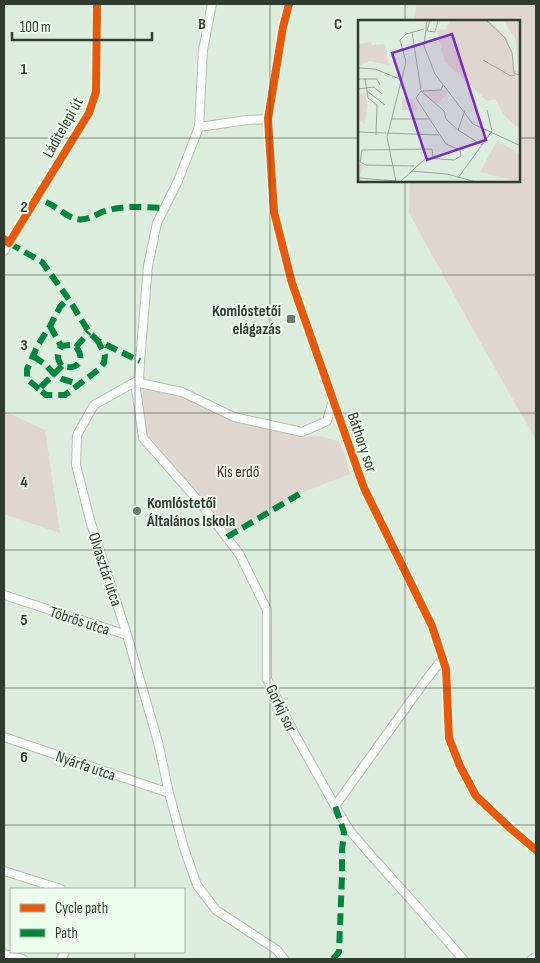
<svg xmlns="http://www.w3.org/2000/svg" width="540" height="963" font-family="'Sofia Sans Condensed',sans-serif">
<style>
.green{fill:#dfd7cf}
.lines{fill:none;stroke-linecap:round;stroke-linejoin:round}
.minor-casing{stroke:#b4c0b4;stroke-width:10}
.minor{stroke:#fafcfa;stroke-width:8}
.quiet{stroke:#00873e;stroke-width:6;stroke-dasharray:12 6;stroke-linecap:butt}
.cycleway-casing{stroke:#ecfdeb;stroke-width:11}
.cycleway{stroke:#e8590c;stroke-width:8}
.grid{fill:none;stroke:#313c30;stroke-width:1;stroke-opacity:0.55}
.poi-dot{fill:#6d7a6d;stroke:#ecfdeb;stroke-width:2}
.labels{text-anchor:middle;stroke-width:4;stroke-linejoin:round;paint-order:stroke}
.street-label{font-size:16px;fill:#313c30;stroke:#ecfdeb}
.poi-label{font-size:16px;font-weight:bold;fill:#313c30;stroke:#ecfdeb;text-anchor:end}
.park-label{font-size:16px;fill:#572827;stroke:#ecfdeb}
.inset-road{fill:none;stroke:#98a698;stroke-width:1}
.view{fill:#7b2cbf;fill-opacity:0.15;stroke:#7b2cbf;stroke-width:2.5}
.inset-edge{fill:none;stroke:#313c30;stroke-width:2.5}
.grid-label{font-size:16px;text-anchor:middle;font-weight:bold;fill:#313c30;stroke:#ecfdeb;stroke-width:4;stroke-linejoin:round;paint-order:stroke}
</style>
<rect width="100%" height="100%" fill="#ddeddd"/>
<path class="green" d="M 416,4 L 536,4 L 536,440 L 475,333 L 409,213 L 410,181 L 519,181 L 519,21 L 415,21 Z
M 139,383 L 182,392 L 234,417 L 301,437 L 319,436 L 338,441 L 343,447 L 350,474 L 301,493 L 227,537 L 143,438 Z
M 4,411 L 45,430 L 60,533 L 4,514 Z"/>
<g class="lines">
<g class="minor-casing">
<path id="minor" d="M 289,4 L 283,27 L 268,119 L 274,212 L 292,283 L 364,488 L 432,626 L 446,669 L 449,738 L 460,766 L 476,796 L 510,828 L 536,850
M 199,127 L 247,120 L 268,119
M 4,251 L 89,113 L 96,92 L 97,4
M 135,382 L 143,438 L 202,505 L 240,555 L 267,610 L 267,679 L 293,731 L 335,806 L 350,831 L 369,853 L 413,902 L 463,959
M 139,383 L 140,361 L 148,266 L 157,223 L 178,181 L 199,127 L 203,50 L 212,4
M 4,595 L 127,635
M 4,737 L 169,793
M 335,806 L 423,684 L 443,658
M 4,871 L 61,889
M 4,954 L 23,959
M 61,959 L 65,952
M 284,959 L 277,950 L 216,910 L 197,885 L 184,848 L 169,793 L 158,742 L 127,635 L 90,520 L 76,465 L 77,435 L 94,405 L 135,382 L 182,392 L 234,417 L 302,432 L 327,421 L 333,400
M 532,959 L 536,957"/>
</g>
<use href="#minor" class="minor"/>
<path class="quiet" d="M 46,202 C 54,205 69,218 76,219 C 86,221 94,216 102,212 C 122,205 143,207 165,208
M 9,243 L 42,262 L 68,298 L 89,332 L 98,341 L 140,361
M 50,326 L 61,346
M 76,347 C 86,359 78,371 62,366 C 56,358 57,355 61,346 L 71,345 L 76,347 L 89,332
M 33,356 L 46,365 L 54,374 L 62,379 L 79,384
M 62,366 L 39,389 L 46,395 L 65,395 L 98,370 L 104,363 L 105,355 L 98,341
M 39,389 L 27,379 L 27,369 L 38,345 L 50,326 L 60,307 L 68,298
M 227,537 L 301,493
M 333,959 L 339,952 L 342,876 L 342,850 L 344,832 L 335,806"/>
<g class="cycleway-casing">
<path id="cycleway" d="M 289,4 L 283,27 L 268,119 L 274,212 L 292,283 L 364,488 L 432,626 L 446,669 L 449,738 L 460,766 L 476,796 L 510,828 L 536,850
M 4,239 L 9,243 L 89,113 L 96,92 L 97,4"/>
</g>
<use href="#cycleway" class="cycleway"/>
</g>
<path class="grid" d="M 135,4 L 135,889M 270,4 L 270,959M 405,4 L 405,21M 4,138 L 359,138M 519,138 L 536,138M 405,181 L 405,959M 4,275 L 536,275M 4,413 L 536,413M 4,550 L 536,550M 4,688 L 536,688M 4,825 L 536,825M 135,952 L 135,959"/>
<g class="poi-dot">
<rect x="286" y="314" width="10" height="10" rx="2.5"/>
<circle cx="137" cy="511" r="5"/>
</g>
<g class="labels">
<g class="street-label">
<text transform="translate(62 127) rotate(-61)" y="6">Láditelepi út</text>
<text transform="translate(363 442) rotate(71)" y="6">Báthory sor</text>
<text transform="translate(106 569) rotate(72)" y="6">Olvasztár utca</text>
<text transform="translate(80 620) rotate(18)" y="6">Töbrös utca</text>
<text transform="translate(282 708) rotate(64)" y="6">Gorkij sor</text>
<text transform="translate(86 765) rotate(19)" y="6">Nyárfa utca</text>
</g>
<g class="poi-label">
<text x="281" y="316">Komlóstetői<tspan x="281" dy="18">elágazás</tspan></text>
<text x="147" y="508" text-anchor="start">Komlóstetői<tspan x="147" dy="18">Általános Iskola</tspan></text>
</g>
<g class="park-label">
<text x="238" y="477">Kis erdő</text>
</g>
</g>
<g transform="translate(358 20)">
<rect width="162" height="162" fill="#ddeddd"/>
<path d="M 92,0 L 130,0 L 149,16 L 156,50 L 160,51 L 158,20 L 145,0 L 162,0 L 162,110 L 146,95 L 137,79 L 129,81 L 87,42 L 79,13 L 81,9 L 87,10 ZM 13,22 L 14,25 L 26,24 L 31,45 L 12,41 L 2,45 L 0,42 L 0,24 ZM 87,70 L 90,73 L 79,84 L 66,76 L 63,71 ZM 8,73 L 9,86 L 7,104 L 0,99 L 0,74 ZM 44,78 L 55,79 L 60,90 L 44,90 ZM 0,113 L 1,144 L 6,145 L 1,158 L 7,162 L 0,162 ZM 139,121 L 162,134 L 162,162 L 122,152 Z" fill="#dfd7cf"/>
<path class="inset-road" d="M 69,0 L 66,26 L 77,54 L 115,104 L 163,126M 72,0 L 69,11 L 77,12 L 80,0M 128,0 L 147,18 L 154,33 L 156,53 L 163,56M 54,12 L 63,70M 125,40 L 153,56 L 157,55M 0,48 L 17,49 L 44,60M 0,59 L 7,59 L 10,78 L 19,85 L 18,115M 7,59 L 19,59 L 22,65M 0,69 L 16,67 L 24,74M 9,71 L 27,85M 63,71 L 86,91 L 88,99 L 100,110 L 124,125M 34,99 L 71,99M 100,110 L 107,90M 0,112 L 81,115M 56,146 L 8,145 L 2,142 L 4,130 L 74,129 L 75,138M 53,151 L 89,154 L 118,162M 1,158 L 38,161M 100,158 L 134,111 L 129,90M 38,162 L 29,117 L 48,42 L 42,20 L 48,14 L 66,9M 42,162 L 68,138 L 96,140 L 103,136 L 102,130 L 88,124 L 58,78 L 63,71 L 83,70 L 85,65"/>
<path class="view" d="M 94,14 L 128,120 L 69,140 L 34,33 Z"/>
<rect width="162" height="162" class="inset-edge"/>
</g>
<g class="grid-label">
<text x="202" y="29">B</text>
<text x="338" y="29">C</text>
<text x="24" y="74">1</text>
<text x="24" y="212">2</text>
<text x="24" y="350">3</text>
<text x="24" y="487">4</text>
<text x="24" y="625">5</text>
<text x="24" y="762">6</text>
</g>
<rect width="540" height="963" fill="none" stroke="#313c30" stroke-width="10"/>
<rect x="10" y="888" width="175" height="65" fill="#ecfdeb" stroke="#a1b0a0"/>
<rect x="20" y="904" width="25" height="8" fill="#e8590c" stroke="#a1b0a0"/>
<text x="55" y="913" font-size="15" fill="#313c30">Cycle path</text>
<rect x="20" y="929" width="25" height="8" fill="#00873e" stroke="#a1b0a0"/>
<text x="55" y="938" font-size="15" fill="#313c30">Path</text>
<path d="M12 32v8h140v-8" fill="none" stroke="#313c30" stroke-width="2.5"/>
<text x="20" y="32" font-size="15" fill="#313c30" stroke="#ecfdeb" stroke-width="4" paint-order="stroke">100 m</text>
</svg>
